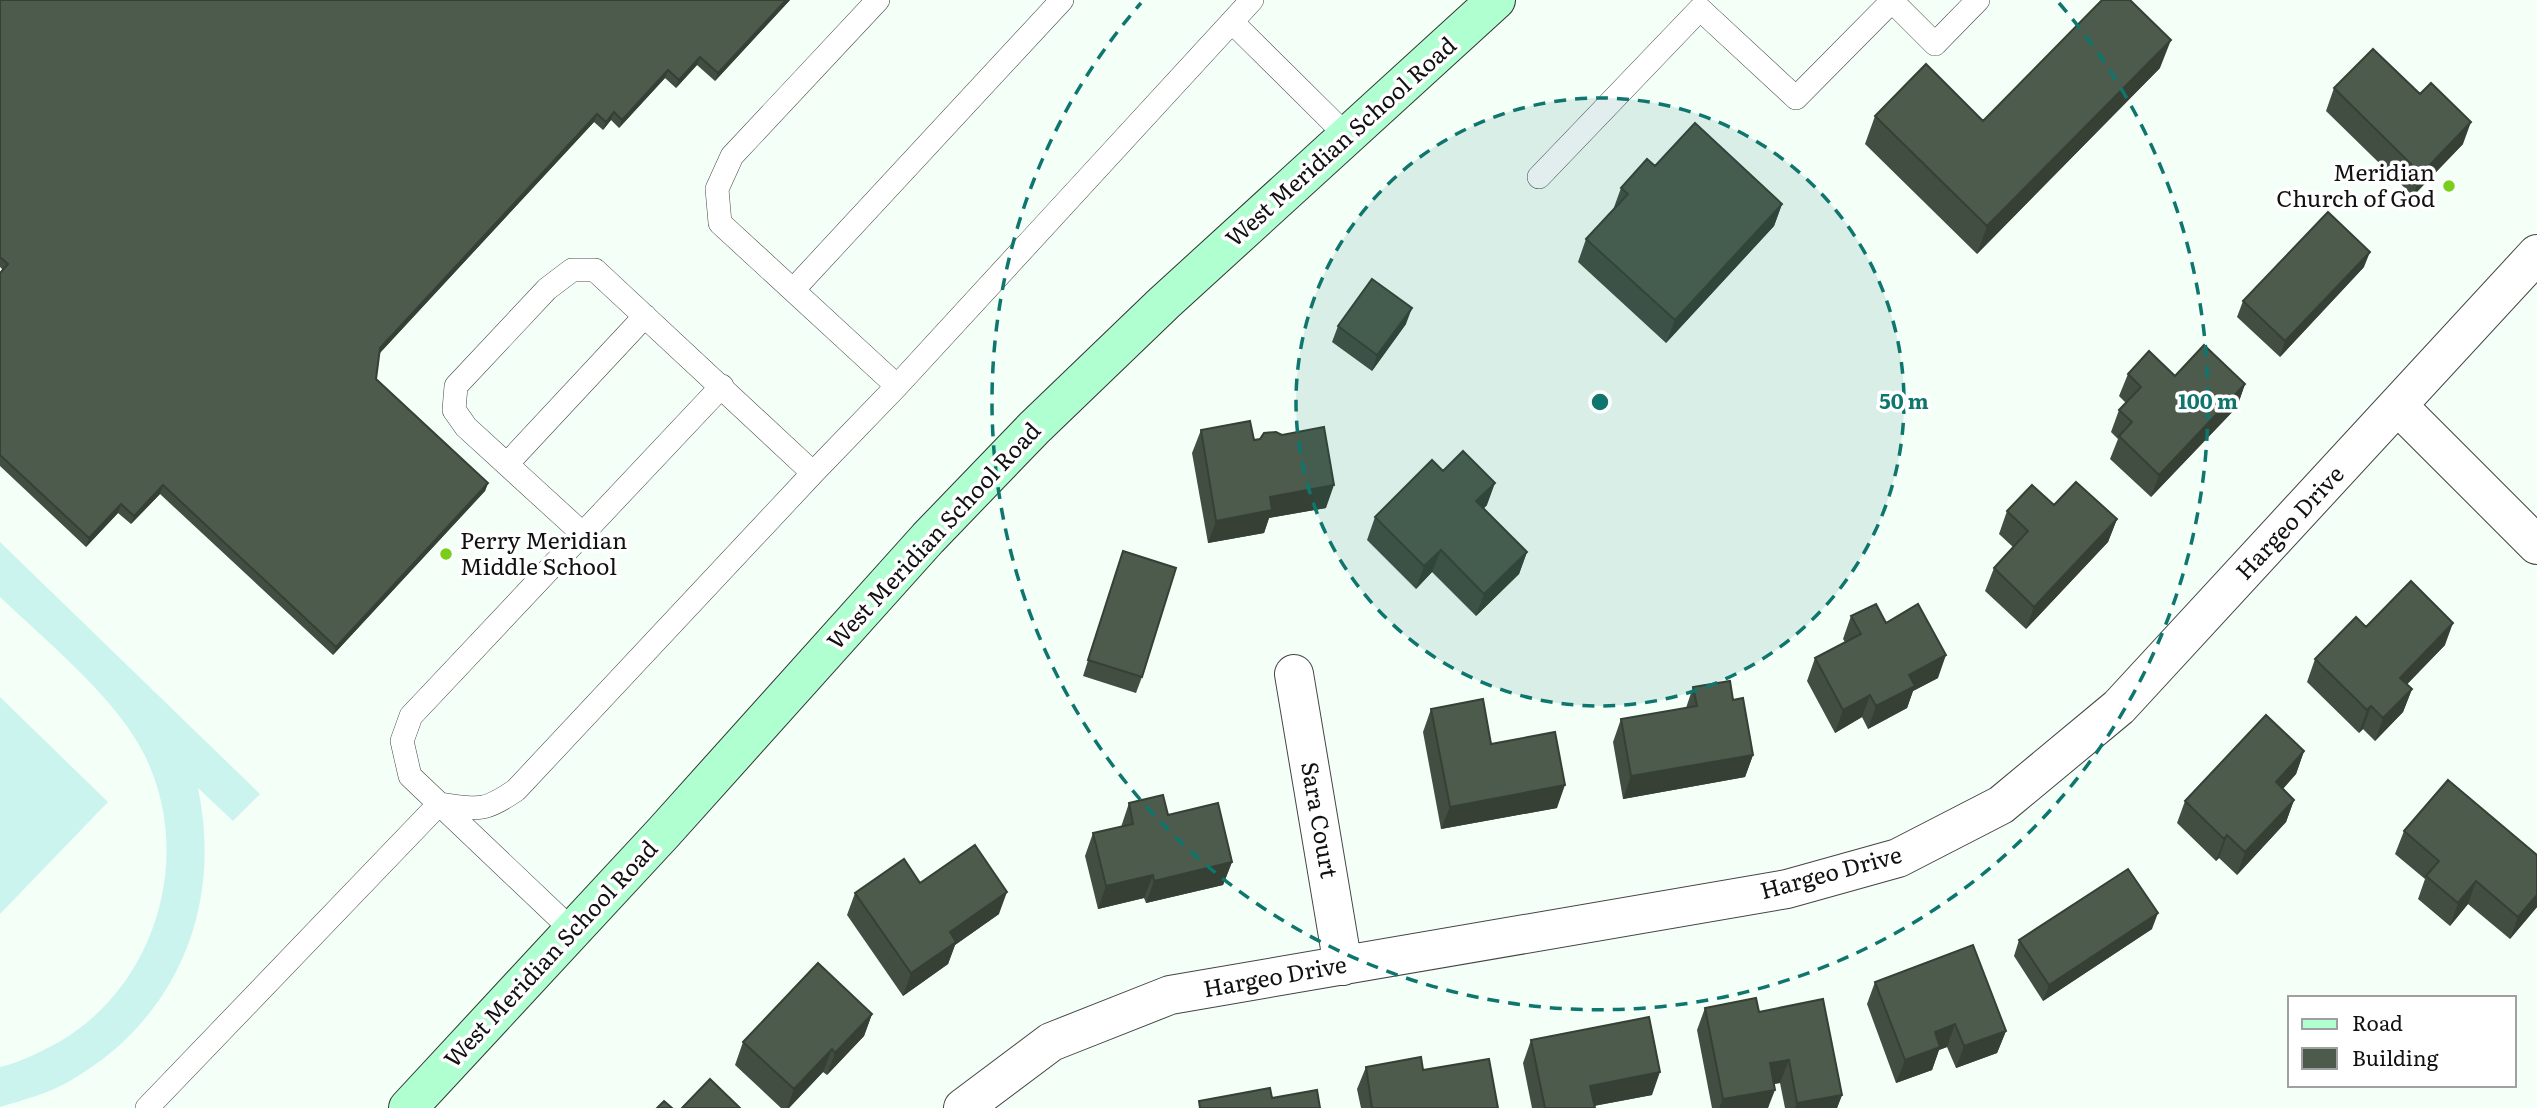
<svg xmlns="http://www.w3.org/2000/svg" width="2537" height="1108" font-family="Literata,serif">
<style>
.pitch{fill:#ccf4ef}
.lines{fill:none;stroke-linecap:round;stroke-linejoin:round}
.lane-casing{stroke:#444;stroke-width:24}
.street-casing{stroke:#444;stroke-width:40}
.secondary-casing{stroke:#333;stroke-width:40}
.lane{stroke:#fff;stroke-width:23}
.street{stroke:#fff;stroke-width:38}
.secondary{stroke:#afffd0;stroke-width:38}
.wall{fill:#424e41}
.shaded-wall{fill:#364035}
.building{fill:#4d5b4c;stroke:#364035;stroke-width:2}
.ring{fill:none;stroke:#0f766e;stroke-width:3.5;stroke-dasharray:12 9}
.poi-dot{fill:#79ce1b;stroke:#fff;stroke-width:2.5}
.labels{text-anchor:middle;stroke-width:7;stroke-linejoin:round;paint-order:stroke}
.street-label{font-size:23px;fill:#111;stroke:#fff}
.poi-label{font-size:23px;fill:#111;stroke:#fff;text-anchor:end}
.centre{fill:#0f766e;stroke:#fff;stroke-width:3.5}
.ring-label{font-size:21px;text-anchor:middle;font-weight:bold;fill:#0f766e;stroke:#fff;stroke-width:7;stroke-linejoin:round;paint-order:stroke}
</style>
<rect width="100%" height="100%" fill="#f4fff8"/>
<path class="pitch" d="M 0,542 L 260,794 L 233,821 L 198,788 C 223,908 177,1019 70,1081 C 49,1093 24,1100 0,1107 L 0,1067 C 21,1062 40,1052 59,1042 C 155,986 194,859 146,758 C 119,700 47,642 0,597 Z
M 0,697 L 108,802 L 0,914 Z"/>
<g class="lines">
<g class="lane-casing">
<path id="lane" d="M 878,0 L 732,156 L 717,189 L 720,223 L 897,386
M 1891,0 L 1935,44 L 1978,0
M 1232,22 L 1347,136
M 1539,177 L 1700,9 L 1796,98 L 1892,1
M 793,290 L 1062,0
M 507,464 L 645,316
M 583,534 L 466,427 L 454,410 L 456,386 L 547,289 L 572,270 L 595,270 L 813,473
M 439,804 C 478,809 483,813 516,790 L 813,473 L 897,386 L 1252,0
M 573,931 L 410,776 L 402,741 L 411,716 L 722,386
M 147,1108 L 439,804"/>
</g>
<g class="street-casing">
<path id="street" d="M 2398,406 L 2537,545
M 1294,674 L 1343,966
M 963,1108 L 1051,1042 L 1170,995 L 1787,889 L 1898,858 L 2001,805 L 2119,707 L 2537,254"/>
</g>
<g class="secondary-casing">
<path id="secondary" d="M 408,1108 L 664,832 L 928,538 L 1034,428 L 1164,303 L 1496,0"/>
</g>
<use href="#lane" class="lane"/>
<use href="#street" class="street"/>
<use href="#secondary" class="secondary"/>
</g>
<path class="wall" d="M 0,0 L 790,0 L 715,81 L 697,65 L 676,88 L 665,78 L 619,128 L 611,120 L 603,130 L 594,122 L 379,354 L 376,379 L 488,483 L 485,491 L 333,655 L 160,494 L 131,524 L 118,513 L 86,547 L 0,466 L 0,273 L 3,270 L 0,267 Z
M 2160,68 L 1977,254 L 1865,144 L 1875,116 L 1983,121 Z
M 2334,88 L 2463,144 L 2413,196 L 2326,111 Z
M 1655,166 L 1782,204 L 1774,226 L 1666,343 L 1578,262 L 1586,239 L 1613,210 L 1621,188 Z
M 2364,267 L 2280,357 L 2237,317 L 2243,301 Z
M 1406,324 L 1372,371 L 1332,342 L 1338,326 Z
M 2128,374 L 2175,376 L 2245,384 L 2237,407 L 2151,497 L 2110,459 L 2118,439 L 2111,432 L 2119,410 L 2126,403 L 2119,396 Z
M 1201,430 L 1254,440 L 1282,435 L 1326,508 L 1269,518 L 1264,533 L 1208,543 L 1192,453 Z
M 1443,471 L 1487,505 L 1484,508 L 1527,552 L 1519,574 L 1476,616 L 1432,572 L 1416,589 L 1367,540 L 1375,517 Z
M 2054,505 L 2117,519 L 2108,542 L 2026,629 L 1985,591 L 1994,568 L 2013,547 L 1999,534 L 2007,511 Z
M 1123,551 L 1142,677 L 1136,693 L 1083,676 Z
M 1851,616 L 1886,623 L 1938,678 L 1913,691 L 1907,708 L 1868,729 L 1862,717 L 1835,733 L 1807,681 L 1815,658 L 1845,642 L 1843,639 Z
M 2366,627 L 2445,645 L 2407,684 L 2412,689 L 2403,712 L 2375,741 L 2363,729 L 2359,733 L 2307,682 L 2315,659 Z
M 1693,687 L 1733,700 L 1753,755 L 1745,777 L 1623,799 L 1613,742 L 1621,719 L 1686,708 Z
M 1431,709 L 1491,744 L 1557,808 L 1441,829 L 1423,732 Z
M 2304,751 L 2296,774 L 2283,789 L 2294,800 L 2286,822 L 2237,875 L 2219,858 L 2216,861 L 2177,823 L 2185,801 Z
M 1129,803 L 1168,815 L 1232,862 L 1223,885 L 1146,903 L 1144,898 L 1098,909 L 1085,856 L 1093,833 L 1121,827 Z
M 2404,831 L 2537,907 L 2510,939 L 2468,904 L 2450,926 L 2418,899 L 2425,879 L 2395,854 Z
M 920,883 L 999,914 L 955,945 L 948,964 L 903,996 L 847,915 L 855,893 Z
M 2152,929 L 2043,1001 L 2014,956 L 2019,940 Z
M 1875,982 L 2006,1031 L 1997,1053 L 1956,1068 L 1947,1047 L 1939,1050 L 1932,1070 L 1896,1083 L 1867,1004 Z
M 1705,1008 L 1842,1095 L 1837,1108 L 1785,1108 L 1780,1083 L 1773,1084 L 1768,1108 L 1712,1108 L 1697,1030 Z
M 872,1014 L 864,1036 L 827,1075 L 823,1072 L 789,1108 L 781,1108 L 735,1065 L 743,1042 Z
M 1531,1040 L 1652,1095 L 1594,1106 L 1595,1108 L 1532,1108 L 1523,1063 Z
M 1366,1067 L 1423,1070 L 1498,1108 L 1361,1108 L 1357,1089 Z"/>
<path class="shaded-wall" d="M 786,0 L 790,0 L 715,81 L 718,73 Z
M 2171,40 L 2160,68 L 1977,254 L 1987,226 Z
M 700,57 L 697,65 L 676,88 L 679,80 Z
M 668,70 L 665,78 L 619,128 L 622,120 Z
M 614,112 L 611,120 L 603,130 L 606,122 Z
M 597,114 L 594,122 L 377,356 L 380,348 Z
M 2471,122 L 2463,144 L 2413,196 L 2421,174 Z
M 1782,204 L 1774,226 L 1666,343 L 1675,320 Z
M 2370,252 L 2364,267 L 2280,357 L 2285,341 Z
M 1412,308 L 1406,324 L 1372,371 L 1377,355 Z
M 2245,384 L 2237,407 L 2151,497 L 2159,475 Z
M 488,483 L 485,491 L 333,655 L 336,647 Z
M 1495,483 L 1487,505 L 1468,524 L 1476,501 Z
M 163,485 L 160,494 L 131,524 L 134,516 Z
M 1334,485 L 1326,508 L 1269,518 L 1264,533 L 1208,543 L 1216,521 L 1270,497 Z
M 121,504 L 118,513 L 86,547 L 89,538 Z
M 2117,519 L 2108,542 L 2026,629 L 2034,607 Z
M 1441,550 L 1432,572 L 1416,589 L 1424,566 Z
M 1527,552 L 1519,574 L 1476,616 L 1484,594 Z
M 2453,623 L 2445,645 L 2392,700 L 2400,678 Z
M 1946,655 L 1938,678 L 1913,691 L 1907,708 L 1868,729 L 1876,706 L 1909,675 Z
M 2412,689 L 2403,712 L 2375,741 L 2383,718 Z
M 1870,695 L 1862,717 L 1835,733 L 1843,710 Z
M 2371,706 L 2363,729 L 2359,733 L 2367,710 Z
M 2304,751 L 2296,774 L 2268,805 L 2276,782 Z
M 1753,755 L 1745,777 L 1623,799 L 1631,776 Z
M 1565,785 L 1557,808 L 1441,829 L 1450,807 Z
M 2294,800 L 2286,822 L 2237,875 L 2245,852 Z
M 2227,835 L 2219,858 L 2216,861 L 2224,839 Z
M 1232,862 L 1223,885 L 1146,903 L 1154,881 Z
M 1153,875 L 1144,898 L 1098,909 L 1106,886 Z
M 2476,881 L 2468,904 L 2450,926 L 2458,903 Z
M 1007,892 L 999,914 L 955,945 L 948,964 L 903,996 L 911,973 L 950,932 Z
M 2537,895 L 2537,907 L 2510,939 L 2518,917 Z
M 2158,913 L 2152,929 L 2043,1001 L 2049,985 Z
M 872,1014 L 864,1036 L 827,1075 L 835,1053 Z
M 1955,1024 L 1947,1047 L 1939,1050 L 1932,1070 L 1896,1083 L 1905,1060 L 1935,1032 Z
M 2006,1031 L 1997,1053 L 1956,1068 L 1964,1046 Z
M 832,1049 L 823,1072 L 789,1108 L 787,1108 L 794,1089 Z
M 1789,1060 L 1780,1083 L 1761,1086 L 1770,1063 Z
M 1660,1072 L 1652,1095 L 1582,1108 L 1590,1086 Z
M 1775,1090 L 1768,1108 L 1719,1108 L 1723,1099 Z
M 1842,1095 L 1837,1108 L 1795,1108 L 1797,1103 Z"/>
<path class="building" d="M 0,0 L 786,0 L 718,73 L 700,57 L 679,80 L 668,70 L 622,120 L 614,112 L 606,122 L 597,114 L 380,348 L 376,379 L 488,483 L 336,647 L 163,485 L 134,516 L 121,504 L 89,538 L 0,455 L 0,273 L 8,264 L 0,257 Z
M 2102,0 L 2130,0 L 2171,40 L 1987,226 L 1875,116 L 1926,64 L 1983,121 Z
M 2373,49 L 2420,94 L 2431,83 L 2471,122 L 2421,174 L 2334,88 Z
M 1695,123 L 1782,204 L 1675,320 L 1586,239 L 1628,194 L 1621,188 L 1647,159 L 1655,166 Z
M 2328,212 L 2370,252 L 2285,341 L 2243,301 Z
M 1372,279 L 1412,308 L 1377,355 L 1338,326 Z
M 2204,345 L 2245,384 L 2159,475 L 2119,436 L 2132,422 L 2119,410 L 2141,387 L 2128,374 L 2149,351 L 2175,376 Z
M 1250,421 L 1254,440 L 1260,439 L 1264,433 L 1276,432 L 1282,435 L 1324,427 L 1334,485 L 1270,497 L 1272,510 L 1216,521 L 1201,430 Z
M 1463,451 L 1495,483 L 1476,501 L 1527,552 L 1484,594 L 1441,550 L 1424,566 L 1375,517 L 1432,460 L 1443,471 Z
M 2076,482 L 2117,519 L 2034,607 L 1994,568 L 2028,531 L 2007,511 L 2032,485 L 2054,505 Z
M 1123,551 L 1176,568 L 1142,677 L 1088,660 Z
M 2411,581 L 2453,623 L 2400,678 L 2412,689 L 2383,718 L 2371,706 L 2367,710 L 2315,659 L 2356,617 L 2366,627 Z
M 1876,604 L 1886,623 L 1918,604 L 1946,655 L 1909,675 L 1915,686 L 1876,706 L 1870,695 L 1843,710 L 1815,658 L 1861,634 L 1851,616 Z
M 1730,681 L 1733,700 L 1743,698 L 1753,755 L 1631,776 L 1621,719 L 1697,706 L 1693,687 Z
M 1483,699 L 1491,744 L 1555,732 L 1565,785 L 1450,807 L 1431,709 Z
M 2266,715 L 2304,751 L 2276,782 L 2294,800 L 2245,852 L 2227,835 L 2224,839 L 2185,801 Z
M 2448,780 L 2537,855 L 2537,895 L 2518,917 L 2476,881 L 2458,903 L 2426,876 L 2439,861 L 2404,831 Z
M 1163,795 L 1168,815 L 1218,803 L 1232,862 L 1154,881 L 1153,875 L 1106,886 L 1093,833 L 1133,824 L 1129,803 Z
M 975,845 L 1007,892 L 950,932 L 956,942 L 911,973 L 855,893 L 904,859 L 920,883 Z
M 2128,869 L 2158,913 L 2049,985 L 2019,940 Z
M 1973,945 L 2006,1031 L 1964,1046 L 1955,1024 L 1935,1032 L 1940,1047 L 1905,1060 L 1875,982 Z
M 818,963 L 872,1014 L 835,1053 L 832,1049 L 794,1089 L 743,1042 Z
M 1756,998 L 1759,1012 L 1823,999 L 1842,1095 L 1797,1103 L 1789,1060 L 1770,1063 L 1775,1090 L 1723,1099 L 1705,1008 Z
M 1649,1017 L 1660,1072 L 1590,1086 L 1595,1108 L 1545,1108 L 1531,1040 Z
M 1421,1057 L 1423,1070 L 1489,1059 L 1498,1108 L 1372,1108 L 1366,1067 Z
M 710,1079 L 740,1108 L 682,1108 Z
M 1270,1088 L 1272,1098 L 1317,1090 L 1320,1108 L 1200,1108 L 1199,1101 Z
M 664,1101 L 672,1108 L 657,1108 Z"/>
<circle cx="1600" cy="402" r="304" fill="#0f766e" fill-opacity=".12"/>
<g class="ring">
<circle cx="1600" cy="402" r="304"/>
<path d="M2059 3A608 608 0 1 1 1141 3"/>
</g>
<g class="poi-dot">
<circle cx="2449" cy="186" r="7"/>
<circle cx="446" cy="554" r="7"/>
</g>
<g class="labels">
<g class="street-label">
<text transform="translate(1341 142) rotate(-42)" y="8">West Meridian School Road</text>
<text transform="translate(2290 523) rotate(-47)" y="8">Hargeo Drive</text>
<text transform="translate(934 536) rotate(-47)" y="8">West Meridian School Road</text>
<text transform="translate(1319 820) rotate(80)" y="8">Sara Court</text>
<text transform="translate(1831 873) rotate(-15)" y="8">Hargeo Drive</text>
<text transform="translate(551 954) rotate(-47)" y="8">West Meridian School Road</text>
<text transform="translate(1275 977) rotate(-10)" y="8">Hargeo Drive</text>
</g>
<g class="poi-label">
<text x="2435" y="181">Meridian<tspan x="2435" dy="26">Church of God</tspan></text>
<text x="460" y="549" text-anchor="start">Perry Meridian<tspan x="460" dy="26">Middle School</tspan></text>
</g>
</g>
<circle cx="1600" cy="402" r="10" class="centre"/>
<g class="ring-label">
<text x="1904" y="409">50 m</text>
<text x="2208" y="409">100 m</text>
</g>
<rect x="2288" y="996" width="228" height="91" fill="#ffffff" stroke="#a0a0a0" stroke-width="2"/>
<rect x="2302" y="1019" width="35" height="10" fill="#afffd0" stroke="#a0a0a0" stroke-width="2"/>
<text x="2352" y="1031" font-size="21" fill="#111111">Road</text>
<rect x="2302" y="1048" width="35" height="21" fill="#4d5b4c" stroke="#a0a0a0" stroke-width="2"/>
<text x="2352" y="1066" font-size="21" fill="#111111">Building</text>
</svg>
